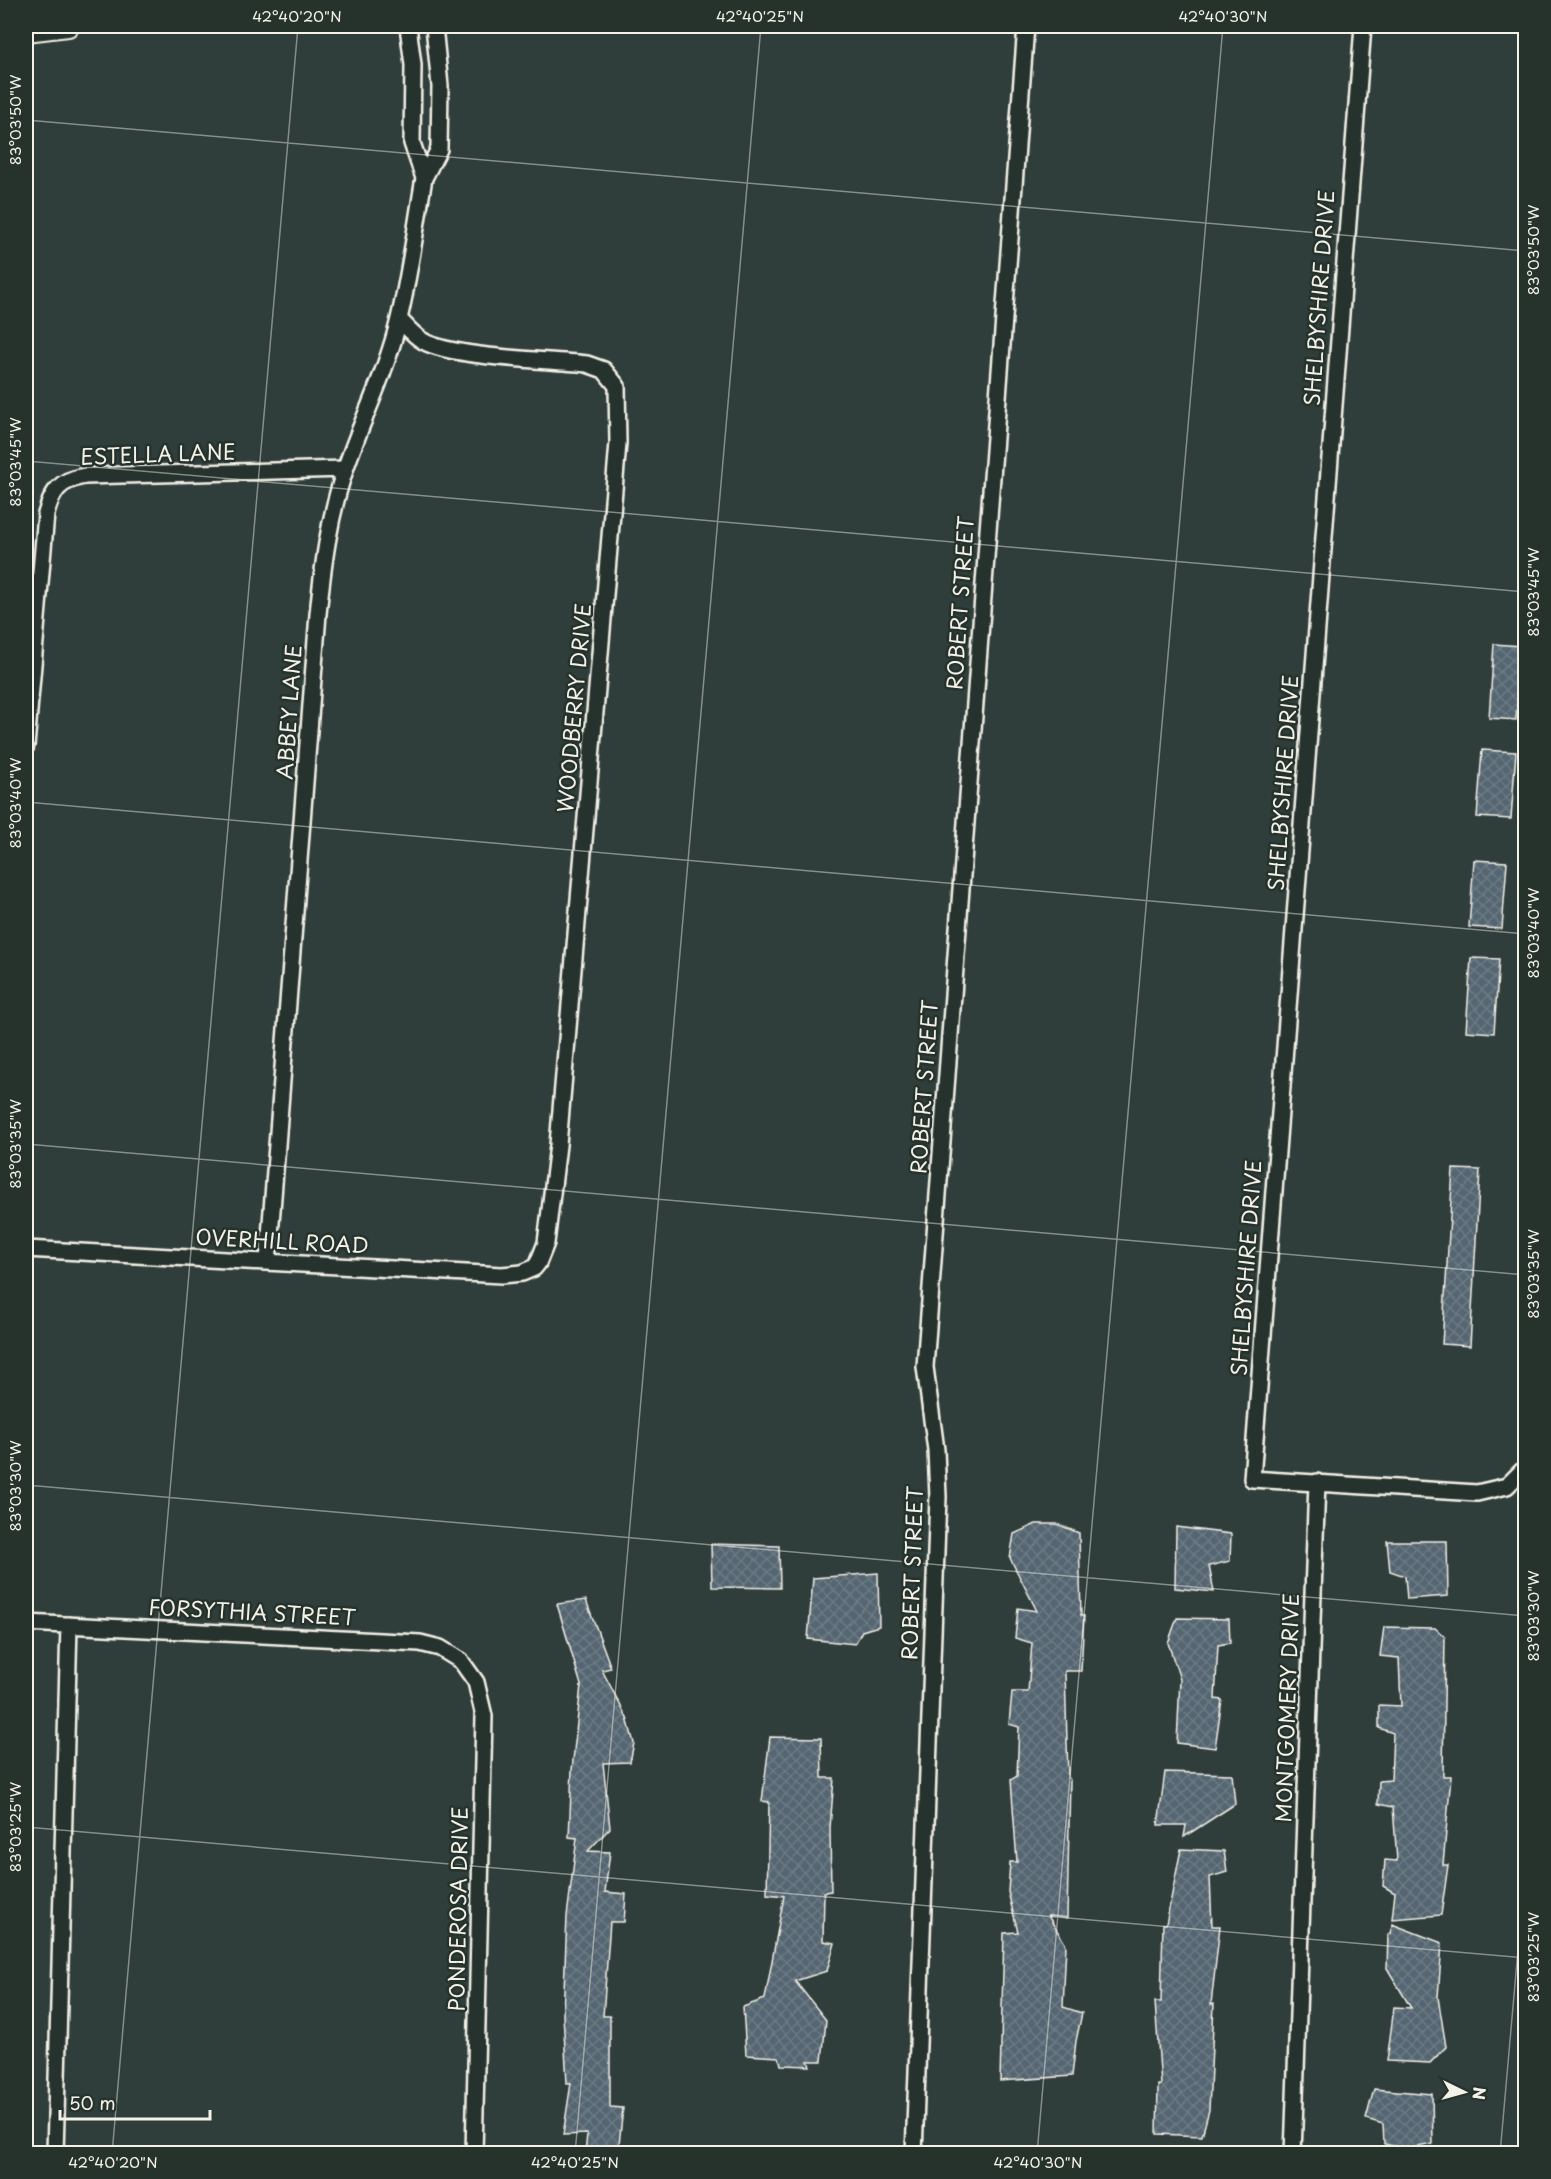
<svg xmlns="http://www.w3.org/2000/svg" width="1551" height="2179" font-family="'Playpen Sans',sans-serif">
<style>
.building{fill:url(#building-cross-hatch);stroke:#f4f1e8;stroke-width:1.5}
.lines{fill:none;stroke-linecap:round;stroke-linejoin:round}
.minor-casing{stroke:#f4f1e8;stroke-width:20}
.tertiary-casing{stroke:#f4f1e8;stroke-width:24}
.minor{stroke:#26332d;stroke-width:15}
.tertiary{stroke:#26332d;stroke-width:20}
.ticks{fill:none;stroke:#f4f1e8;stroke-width:1.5;stroke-opacity:0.45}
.labels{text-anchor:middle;stroke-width:5;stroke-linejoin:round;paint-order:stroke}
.street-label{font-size:21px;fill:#f4f1e8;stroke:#26332d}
.neatline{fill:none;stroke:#f4f1e8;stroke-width:2}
.ticks-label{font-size:15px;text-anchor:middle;fill:#f4f1e8}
</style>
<defs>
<pattern id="building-cross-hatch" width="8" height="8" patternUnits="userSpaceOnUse" patternTransform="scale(1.5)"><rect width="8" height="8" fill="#546571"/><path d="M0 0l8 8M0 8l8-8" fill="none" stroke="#6d7c85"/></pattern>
</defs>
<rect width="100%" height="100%" fill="#2f3d3b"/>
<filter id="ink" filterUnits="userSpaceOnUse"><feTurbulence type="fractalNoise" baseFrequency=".0167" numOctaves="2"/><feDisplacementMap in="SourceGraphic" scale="12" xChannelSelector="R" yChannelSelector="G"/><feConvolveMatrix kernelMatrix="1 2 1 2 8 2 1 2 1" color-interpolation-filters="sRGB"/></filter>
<g filter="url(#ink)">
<path class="building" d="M 1494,644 L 1521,646 L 1516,720 L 1489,718 Z
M 1482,750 L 1516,752 L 1511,819 L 1477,817 Z
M 1474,860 L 1507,862 L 1502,929 L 1469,927 Z
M 1471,958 L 1499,959 L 1494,1033 L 1466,1031 Z
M 1453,1169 L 1480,1170 L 1470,1346 L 1442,1344 Z
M 1036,1524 L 1057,1524 L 1079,1533 L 1081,1616 L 1084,1616 L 1081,1671 L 1065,1671 L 1068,1777 L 1070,1780 L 1067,1918 L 1048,1916 L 1066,1945 L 1063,2007 L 1082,2013 L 1076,2041 L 1072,2076 L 1000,2081 L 1004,1933 L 1018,1932 L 1008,1892 L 1010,1862 L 1017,1862 L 1011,1780 L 1017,1776 L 1019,1727 L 1009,1724 L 1012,1692 L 1028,1692 L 1032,1643 L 1015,1638 L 1018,1608 L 1037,1611 L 1010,1558 L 1014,1534 Z
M 1176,1527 L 1231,1534 L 1230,1561 L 1209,1566 L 1214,1592 L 1175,1588 Z
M 1387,1541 L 1447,1541 L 1448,1596 L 1407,1599 L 1405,1576 L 1390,1571 Z
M 711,1544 L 779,1546 L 780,1588 L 712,1587 Z
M 878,1573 L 879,1626 L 862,1631 L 855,1644 L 808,1639 L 813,1578 Z
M 586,1600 L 611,1668 L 602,1670 L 627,1718 L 634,1743 L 630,1762 L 603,1763 L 610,1828 L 588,1851 L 610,1852 L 605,1892 L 626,1894 L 624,1922 L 610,1922 L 603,2016 L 610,2016 L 610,2107 L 623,2108 L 618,2154 L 585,2154 L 587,2134 L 563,2135 L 571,2083 L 567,2083 L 563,2015 L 567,1916 L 577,1838 L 569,1837 L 572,1770 L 581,1685 L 557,1604 Z
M 1177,1618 L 1229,1619 L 1230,1643 L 1218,1645 L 1215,1699 L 1222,1700 L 1215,1748 L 1177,1743 L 1180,1679 L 1168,1643 Z
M 1384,1627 L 1435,1628 L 1445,1637 L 1443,1776 L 1451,1776 L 1443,1865 L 1448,1865 L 1441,1915 L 1392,1919 L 1395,1893 L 1383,1886 L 1385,1860 L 1397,1861 L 1393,1807 L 1378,1804 L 1379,1781 L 1391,1780 L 1393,1733 L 1379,1728 L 1379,1705 L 1401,1706 L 1399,1658 L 1380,1656 Z
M 770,1737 L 821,1738 L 822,1778 L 834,1778 L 830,1828 L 831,1891 L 824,1892 L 823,1941 L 835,1943 L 827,1971 L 795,1981 L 826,2020 L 822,2061 L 808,2061 L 810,2066 L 781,2065 L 779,2057 L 746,2055 L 743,2007 L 765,1999 L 784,1896 L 767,1894 L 769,1802 L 762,1801 Z
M 1165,1772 L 1232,1774 L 1235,1804 L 1184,1837 L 1186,1825 L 1158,1825 Z
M 1181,1849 L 1224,1851 L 1227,1872 L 1210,1877 L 1212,1926 L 1220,1926 L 1211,2004 L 1214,2004 L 1209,2110 L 1202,2136 L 1157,2134 L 1158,2085 L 1161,2085 L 1155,2002 L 1161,2002 L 1163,1924 L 1166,1924 Z
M 1392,1924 L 1442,1943 L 1438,1997 L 1446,2047 L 1430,2063 L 1387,2061 L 1394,2007 L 1411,2008 L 1387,1968 L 1388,1934 L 1391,1934 Z
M 1374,2089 L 1432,2094 L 1433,2144 L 1407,2149 L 1384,2144 L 1383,2124 L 1366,2119 Z"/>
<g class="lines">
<g class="minor-casing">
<path id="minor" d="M 408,26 L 413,65 L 412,143 L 424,178 L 439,149 L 440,86 L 434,26
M 1363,26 L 1252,1479 L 1477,1493 L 1507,1486 L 1526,1467
M 26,746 L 46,514 C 52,491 60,480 85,476 L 345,469
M 26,1249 L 502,1275 L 522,1273 L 534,1268 L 538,1263 L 546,1243 L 558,1145 L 618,443 L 617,386 L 604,370 L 587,364 C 548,360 453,358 423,341 C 413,335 406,326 399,319
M 268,1262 L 318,614 C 323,565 329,517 345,470 C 362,419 387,371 399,319 C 410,273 416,225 424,178
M 26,1623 L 420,1643 L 440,1648 L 461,1661 L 476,1682 L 484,1716 L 474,2154
M 55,2154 L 69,1625
M 914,2154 L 938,1497 L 936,1450 L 925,1367 L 1026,26
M 1293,2154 L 1317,1482"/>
</g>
<g class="tertiary-casing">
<path id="tertiary" d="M 26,31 L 68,26"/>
</g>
<use href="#minor" class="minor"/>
<use href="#tertiary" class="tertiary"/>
</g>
</g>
<path class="ticks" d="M 26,120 L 1526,251M 26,461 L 1526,592M 26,802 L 1526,934M 26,1144 L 1526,1275M 26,1485 L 1526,1616M 26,1827 L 1526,1958M 112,2154 L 298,26M 575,2154 L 761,26M 1037,2154 L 1223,26M 1500,2154 L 1526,1859"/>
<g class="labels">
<g class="street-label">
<text transform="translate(1320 298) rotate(-86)" y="7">SHELBYSHIRE DRIVE</text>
<text transform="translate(158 455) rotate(-2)" y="7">ESTELLA LANE</text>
<text transform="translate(961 603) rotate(-86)" y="7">ROBERT STREET</text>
<text transform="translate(575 708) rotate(-85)" y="7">WOODBERRY DRIVE</text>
<text transform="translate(290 712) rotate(-86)" y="7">ABBEY LANE</text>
<text transform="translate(1284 783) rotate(-86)" y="7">SHELBYSHIRE DRIVE</text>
<text transform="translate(925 1087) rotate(-86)" y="7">ROBERT STREET</text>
<text transform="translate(282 1242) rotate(3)" y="7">OVERHILL ROAD</text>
<text transform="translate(1247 1268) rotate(-86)" y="7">SHELBYSHIRE DRIVE</text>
<text transform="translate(913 1573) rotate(-88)" y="7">ROBERT STREET</text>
<text transform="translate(252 1613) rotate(3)" y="7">FORSYTHIA STREET</text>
<text transform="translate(1288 1708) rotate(-88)" y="7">MONTGOMERY DRIVE</text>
<text transform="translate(459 1909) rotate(-89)" y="7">PONDEROSA DRIVE</text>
</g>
</g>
<rect width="1551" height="2179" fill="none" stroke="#26332d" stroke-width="66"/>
<g transform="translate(1464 2092) rotate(95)" stroke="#26332d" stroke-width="4.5" paint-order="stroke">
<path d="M0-4.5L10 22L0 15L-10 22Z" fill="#f4f1e8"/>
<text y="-9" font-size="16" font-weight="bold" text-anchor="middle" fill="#f4f1e8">N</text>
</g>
<path d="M60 2110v9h150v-9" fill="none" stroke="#f4f1e8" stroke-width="3"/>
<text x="69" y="2110" font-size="18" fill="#f4f1e8" stroke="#26332d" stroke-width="4.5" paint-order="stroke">50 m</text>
<rect x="33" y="33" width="1485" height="2113" class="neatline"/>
<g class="ticks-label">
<text x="297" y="22">42°40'20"N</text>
<text x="760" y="22">42°40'25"N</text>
<text x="1223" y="22">42°40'30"N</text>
<text transform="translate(16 120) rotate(-90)" y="5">83°03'50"W</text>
<text transform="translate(1534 250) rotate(-90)" y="5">83°03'50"W</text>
<text transform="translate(16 462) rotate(-90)" y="5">83°03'45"W</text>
<text transform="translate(1534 592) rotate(-90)" y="5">83°03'45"W</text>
<text transform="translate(16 803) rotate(-90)" y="5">83°03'40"W</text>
<text transform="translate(1534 933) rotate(-90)" y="5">83°03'40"W</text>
<text transform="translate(16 1144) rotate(-90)" y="5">83°03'35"W</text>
<text transform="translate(1534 1274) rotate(-90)" y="5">83°03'35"W</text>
<text transform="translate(16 1486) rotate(-90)" y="5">83°03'30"W</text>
<text transform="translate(1534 1616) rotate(-90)" y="5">83°03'30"W</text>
<text transform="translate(16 1827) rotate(-90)" y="5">83°03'25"W</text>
<text transform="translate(1534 1957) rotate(-90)" y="5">83°03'25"W</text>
<text x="113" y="2168">42°40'20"N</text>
<text x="575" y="2168">42°40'25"N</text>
<text x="1038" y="2168">42°40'30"N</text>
</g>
</svg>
